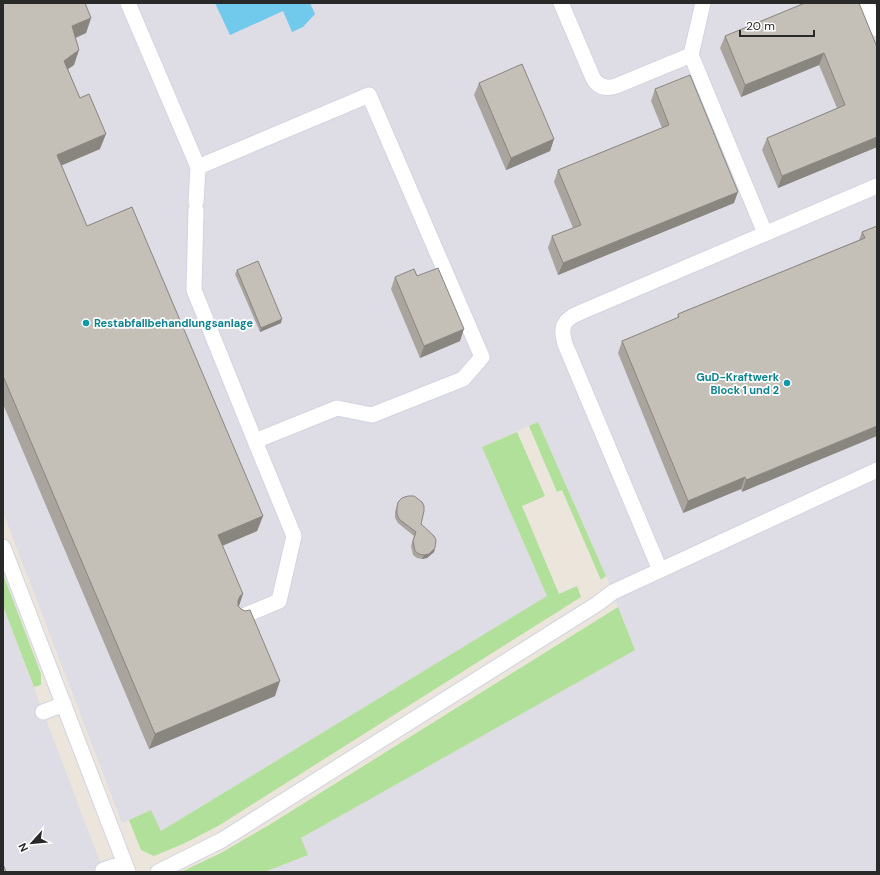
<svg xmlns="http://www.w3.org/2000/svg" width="880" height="875" font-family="'DM Sans',sans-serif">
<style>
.industrial{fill:#dedce4}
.green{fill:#b1e09a}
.water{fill:#71caeb}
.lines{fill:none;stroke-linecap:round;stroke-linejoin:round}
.lane-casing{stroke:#d1d4e2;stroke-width:17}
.lane{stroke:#fff;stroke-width:15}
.wall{fill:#a9a49d}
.shaded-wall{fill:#898680}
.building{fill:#c4bfb7;stroke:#898680}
.culture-dot{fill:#0f9aa8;stroke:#fff;stroke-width:1.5}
.labels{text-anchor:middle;stroke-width:3.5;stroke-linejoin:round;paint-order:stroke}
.culture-label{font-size:11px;font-weight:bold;fill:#0d838f;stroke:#fff;text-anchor:start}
</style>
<rect width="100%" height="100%" fill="#ebe5dc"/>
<path class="industrial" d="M 3,3 L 877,3 L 877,872 L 264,872 L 307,855 L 301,838 L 635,650 L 606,576 L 538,422 L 482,447 L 547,596 L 161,831 L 151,810 L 122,823 L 3,512 Z
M 3,606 L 43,712 L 104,872 L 3,872 Z"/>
<path class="green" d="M 538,422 L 606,576 L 601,580 L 562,490 L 557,492 L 529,426 Z
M 517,432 L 545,496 L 522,506 L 559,594 L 577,586 L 581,597 L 218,826 L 185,843 L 154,856 L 141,850 L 129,820 L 151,810 L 161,831 L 547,596 L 482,447 Z
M 3,574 L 41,674 L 41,685 L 34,687 L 3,606 Z
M 618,607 L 635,650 L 301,838 L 308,855 L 264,872 L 181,872 L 221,853 L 269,825 Z"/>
<path class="water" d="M 215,3 L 310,3 L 315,14 L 303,27 L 292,32 L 283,11 L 230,35 Z"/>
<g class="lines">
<g class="lane-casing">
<path id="lane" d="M 128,3 L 198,167
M 561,3 L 593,78 C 598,87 606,89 616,86 L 691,55
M 703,3 L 691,55 L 765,233
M 866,3 L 877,29
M 196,210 L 194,290 L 255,441 L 337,408 L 372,415 L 463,379 L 482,357 L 369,95 L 198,167 L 196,202
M 3,547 L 128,872
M 660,570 L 565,344 C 560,327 563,320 579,313 L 877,186
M 241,617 L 279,601 L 294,536 L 255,441
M 43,712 L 64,704
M 103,870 L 124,863
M 158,872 L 222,840 L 597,604 L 613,592 L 877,470"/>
</g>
<use href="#lane" class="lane"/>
</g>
<path class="wall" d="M 3,3 L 91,18 L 86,33 L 76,38 L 74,65 L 68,69 L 100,149 L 61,165 L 87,226 L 263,516 L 257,531 L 222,546 L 238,606 L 275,696 L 149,749 L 3,404 Z
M 805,3 L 877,147 L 778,188 L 762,150 L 767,138 L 837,108 L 819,65 L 741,97 L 720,48 L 725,36 Z
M 479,83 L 554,139 L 550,151 L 506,170 L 474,95 Z
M 655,89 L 734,203 L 558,275 L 548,248 L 552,236 L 573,228 L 554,182 L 558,170 L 662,128 L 651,101 Z
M 877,226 L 742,492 L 741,489 L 683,513 L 618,353 L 622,341 L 677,319 L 678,314 L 859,240 L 862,232 Z
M 237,270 L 281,323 L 260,332 L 235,274 Z
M 417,276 L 460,341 L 420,358 L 391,289 L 395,277 Z
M 398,502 L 421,524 L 435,548 L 434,552 L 427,558 L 422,559 L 417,558 L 413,555 L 411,546 L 414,536 L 398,523 L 395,518 L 395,512 Z"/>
<path class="shaded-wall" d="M 91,18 L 86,33 L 67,41 L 72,26 Z
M 79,50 L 74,65 L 59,75 L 64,61 Z
M 824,53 L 819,65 L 741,97 L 745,85 Z
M 106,134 L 100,149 L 51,170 L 57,155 Z
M 877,137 L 877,147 L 778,188 L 782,176 Z
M 554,139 L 550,151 L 506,170 L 511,158 Z
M 738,192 L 734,203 L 558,275 L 563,263 Z
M 282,319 L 281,323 L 260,332 L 261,328 Z
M 464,329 L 460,341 L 420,358 L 424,346 Z
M 877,426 L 877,436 L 742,492 L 746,480 Z
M 745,477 L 741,489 L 683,513 L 688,501 Z
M 263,516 L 257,531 L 212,550 L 218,535 Z
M 435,548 L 434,552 L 427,558 L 422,559 L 424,555 Z
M 243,594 L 238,609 L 232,616 L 240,596 Z
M 280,681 L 275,696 L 149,749 L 155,734 Z"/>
<path class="building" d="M 3,3 L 85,3 L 91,18 L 72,26 L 79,50 L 64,61 L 80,98 L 89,94 L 106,134 L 57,155 L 87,226 L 132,207 L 263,516 L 218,535 L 243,594 L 240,596 L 238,601 L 238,606 L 241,609 L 245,611 L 250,610 L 280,681 L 155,734 L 3,376 Z
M 805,3 L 859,3 L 877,47 L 877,137 L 782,176 L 767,138 L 845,105 L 824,53 L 745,85 L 725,36 Z
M 522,64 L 554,139 L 511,158 L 479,83 Z
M 690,75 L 738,192 L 563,263 L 552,236 L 581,225 L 558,170 L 669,125 L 655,89 Z
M 877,226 L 877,426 L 746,480 L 745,477 L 688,501 L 622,341 L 679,317 L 678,314 L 865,238 L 862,232 Z
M 258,261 L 282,319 L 261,328 L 237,270 Z
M 438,268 L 464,329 L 424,346 L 395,277 L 414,269 L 417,276 Z
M 408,496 L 414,496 L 422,502 L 424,506 L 424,511 L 421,524 L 434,536 L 436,540 L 435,548 L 429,554 L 424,555 L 419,554 L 415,551 L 413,541 L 416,532 L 399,519 L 397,514 L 397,508 L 398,502 L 402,498 Z
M 3,864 L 6,872 L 3,872 Z"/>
<g class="culture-dot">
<circle cx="86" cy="323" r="4"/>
<circle cx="787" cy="383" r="4"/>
</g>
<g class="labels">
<g class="culture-label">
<text x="94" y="327">Restabfallbehandlungsanlage</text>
<text x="779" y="381" text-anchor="end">GuD-Kraftwerk<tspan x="779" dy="13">Block 1 und 2</tspan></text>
</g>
</g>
<rect width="880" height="875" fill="none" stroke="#292929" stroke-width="8"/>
<g transform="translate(32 843) rotate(243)" stroke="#ffffff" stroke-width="3" paint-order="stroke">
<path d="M0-3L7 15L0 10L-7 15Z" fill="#292929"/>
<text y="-6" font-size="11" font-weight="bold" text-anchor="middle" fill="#292929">N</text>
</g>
<path d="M740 30v6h74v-6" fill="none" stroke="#292929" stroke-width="2"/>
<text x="746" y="30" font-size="12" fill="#292929" stroke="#ffffff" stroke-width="3" paint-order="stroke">20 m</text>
</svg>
